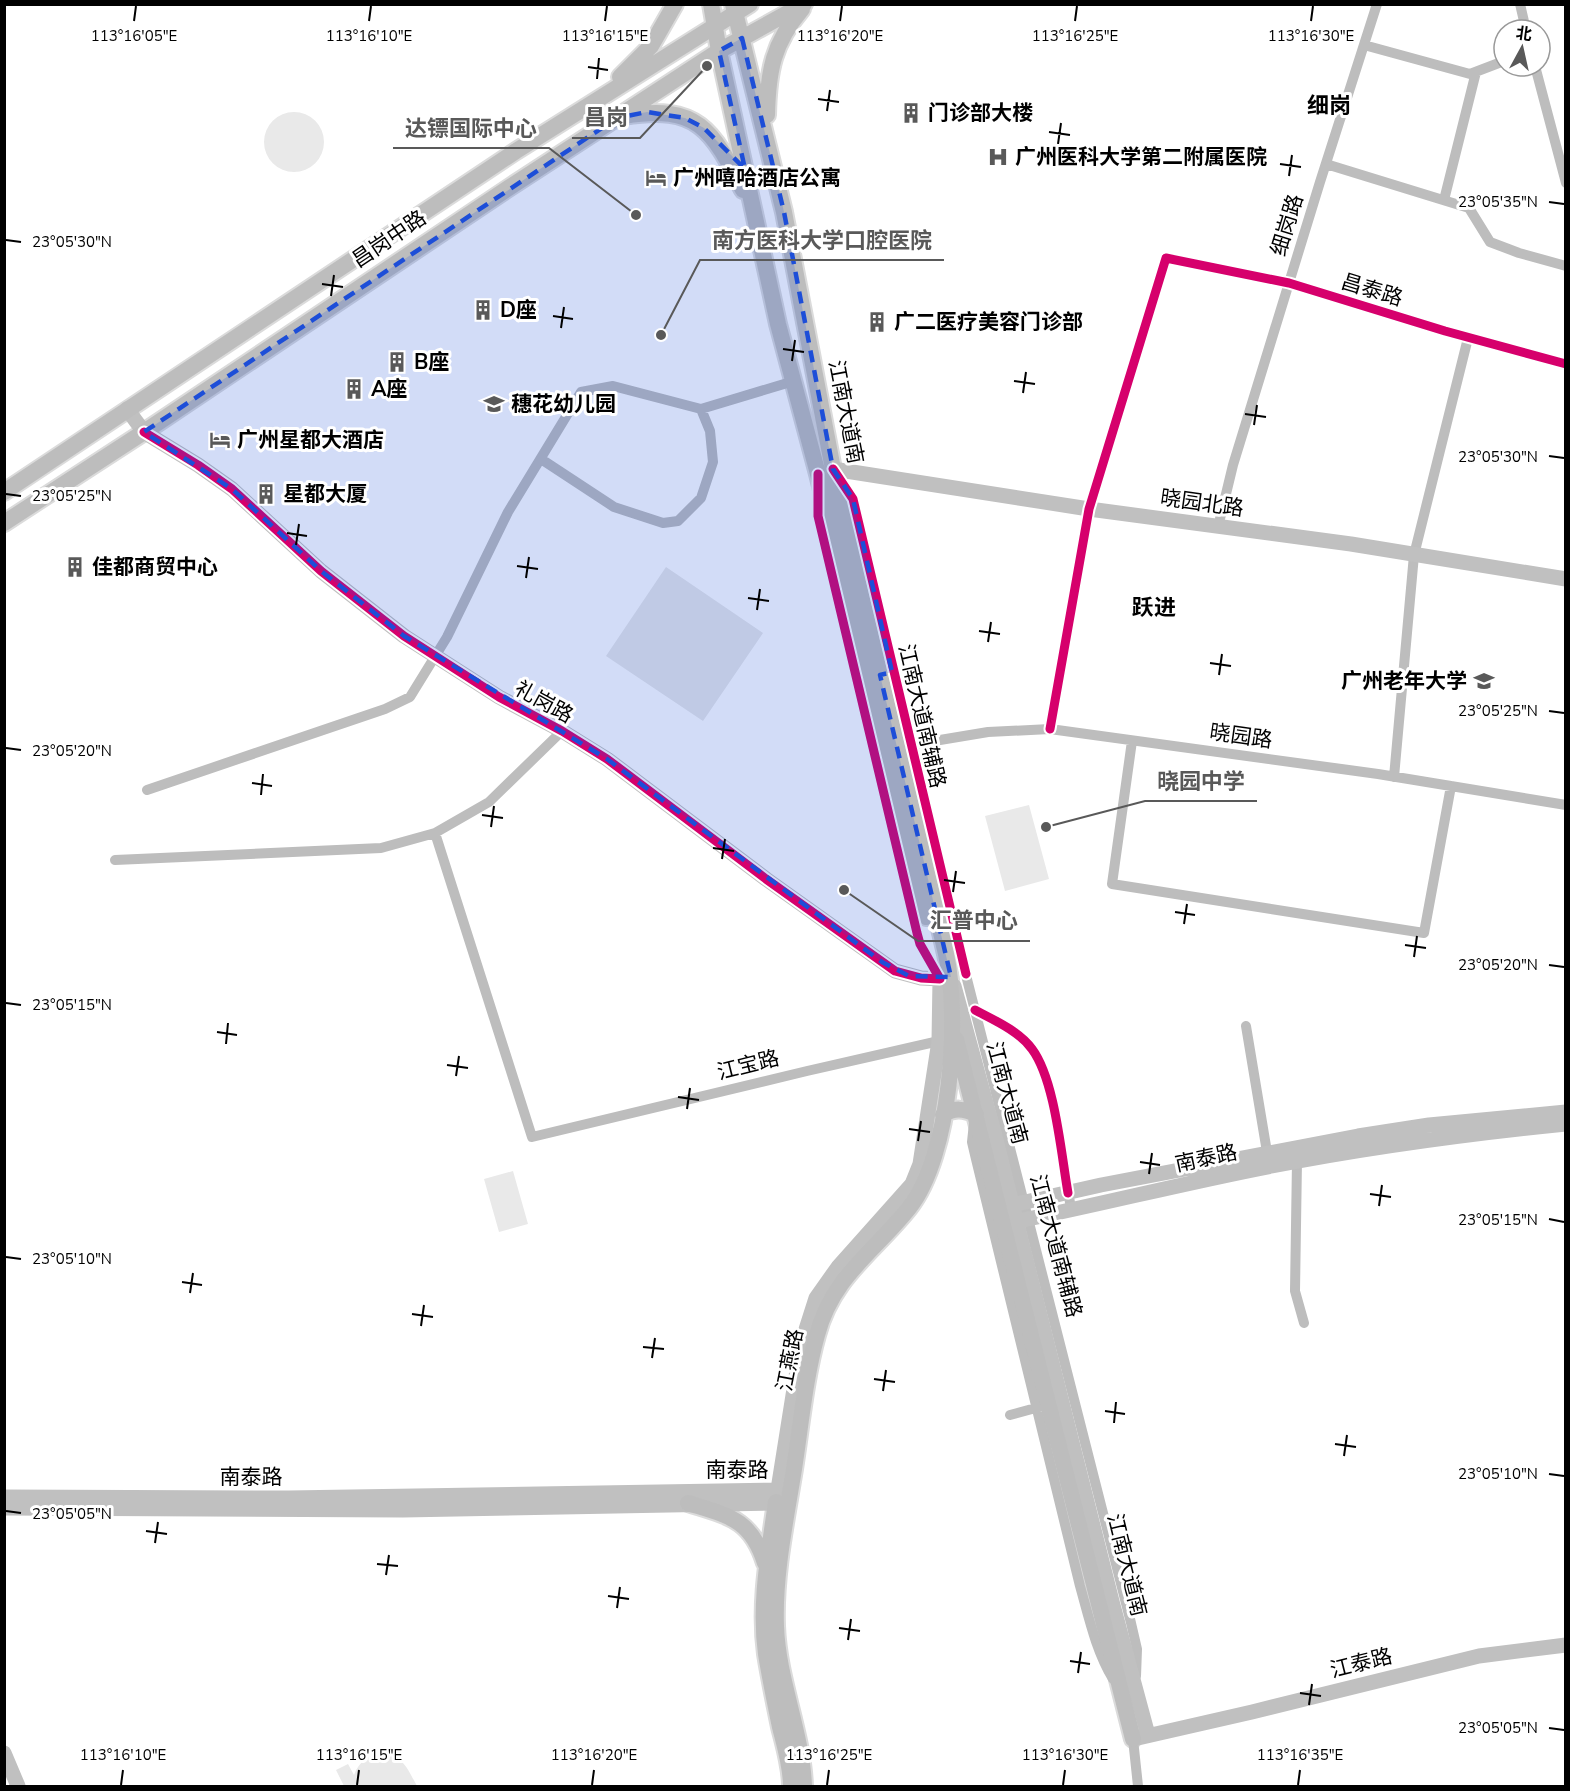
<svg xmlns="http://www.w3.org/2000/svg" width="1570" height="1791" font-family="'Nunito Sans','Noto Sans SC',sans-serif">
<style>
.green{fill:#e9e9e9}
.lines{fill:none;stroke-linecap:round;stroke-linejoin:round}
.primary-casing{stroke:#dbdbdb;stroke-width:20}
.street{stroke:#bdbdbd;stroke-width:10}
.secondary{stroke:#c0c0c0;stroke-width:15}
.primary{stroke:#bdbdbd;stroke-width:16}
.cycleway-casing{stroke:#fff;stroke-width:13}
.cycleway{stroke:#d6006c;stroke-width:9}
.marked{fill:#1d4ed8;fill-opacity:0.2;stroke:#1d4ed8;stroke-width:4.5;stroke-dasharray:12 8;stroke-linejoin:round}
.ticks{fill:none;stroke:#000;stroke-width:2}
.labels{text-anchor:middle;stroke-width:6;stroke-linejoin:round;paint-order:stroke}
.poi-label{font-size:21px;font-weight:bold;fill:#000;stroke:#fff;text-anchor:start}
.street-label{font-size:21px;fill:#000;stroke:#fff}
.neighbourhood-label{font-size:22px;font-weight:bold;fill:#000;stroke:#fff}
.ticks-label{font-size:15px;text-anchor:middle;fill:#000;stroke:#fff;stroke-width:6;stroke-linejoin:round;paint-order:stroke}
.leader{fill:none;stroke:#595959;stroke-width:2}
.callout-dot{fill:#595959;stroke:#fff;stroke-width:2}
.callout-label{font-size:22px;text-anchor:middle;font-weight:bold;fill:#595959;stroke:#fff;stroke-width:6;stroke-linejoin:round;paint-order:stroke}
</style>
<rect width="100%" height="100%" fill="#fff"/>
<path class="green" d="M264 142a30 30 0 1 1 60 0a30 30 0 1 1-60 0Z
M 666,567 L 763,633 L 703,721 L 606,656 Z
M 1029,805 L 1049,879 L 1005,891 L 985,816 Z
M 513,1171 L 528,1224 L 499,1232 L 484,1179 Z
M 384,1752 C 405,1759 407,1768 417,1786 L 344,1786 L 336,1770 L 348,1764 L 354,1775 C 359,1761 369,1755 384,1752 Z"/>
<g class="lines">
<g class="primary-casing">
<path id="primary" d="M 711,4 L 719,51 L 778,324 L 818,474 L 926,917
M 733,4 L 784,212 L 833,469 L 857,578 L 946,954 C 960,1019 951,1155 909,1208 C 874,1252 832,1277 817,1335 C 805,1378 801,1424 794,1469 C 786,1519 774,1575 776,1626 C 778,1681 802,1732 804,1786
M 620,77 L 651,46 L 675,4
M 767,115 C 768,71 773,43 802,9
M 624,116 C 698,104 712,129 743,190
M 4,492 L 516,151 L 750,4
M 4,523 L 144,432 L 510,187 L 719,51 L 804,4
M 956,1039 L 1133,1739
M 943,1115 C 954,1107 964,1109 976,1114
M 776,1502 C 769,1553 759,1603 766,1654 C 770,1679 775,1703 780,1727 C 785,1747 791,1766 791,1786
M 688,1503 C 729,1516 751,1519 765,1563"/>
</g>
<path class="street" d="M 1520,4 L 1526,30
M 1364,45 L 1470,74 L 1504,61
M 1535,66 L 1566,183
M 1326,164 L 1469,208 L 1490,242 L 1519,253 L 1566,266
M 1444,200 L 1476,72
M 541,459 L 614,507 L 663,523 L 678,521 L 701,498 L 713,462 L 710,431 L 701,409 L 794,381
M 838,478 L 853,499 L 956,936 L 1131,1623 L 1137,1649 L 1136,1676
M 818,495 L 818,516 L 917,933 L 920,944 L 940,979
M 1218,527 L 1233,465 L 1320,182 L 1377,4
M 1050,729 L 1089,509 L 1166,258 L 1289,283 L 1445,331 L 1566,364
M 1132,741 L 1112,884 L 1424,933 L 1451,786
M 910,745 L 988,732 L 1050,729 L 1378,774 L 1566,805
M 1394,777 L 1414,555 L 1468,338
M 147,790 L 385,709 L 410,697 L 447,637 L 508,512 L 581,392 L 613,386 L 701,409
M 435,833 L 532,1137 L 807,1071 L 939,1041
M 115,860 L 381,848 L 435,833 L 489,802 L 562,731
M 975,1010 C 994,1020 1018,1031 1032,1049 C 1056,1080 1064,1168 1071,1209
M 1246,1026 L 1267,1152
M 974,1123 L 972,1142 L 976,1159 L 1080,1586 C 1089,1618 1096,1651 1113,1679
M 1297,1161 L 1295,1291 L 1304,1323
M 1010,1415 L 1043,1406
M 1133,1739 L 1138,1786"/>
<path class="secondary" d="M 127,409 L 144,432 L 198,465 L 232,489 L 321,571 L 404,636 L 499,697 L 562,731 L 607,759 L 766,879 L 895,971 L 921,978 L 940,979 L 939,1041 L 920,1164 L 912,1184 L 838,1267 L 816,1298 L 801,1345 L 776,1502
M 833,469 L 1089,509 L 1351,544 L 1566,579
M 954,986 L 994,1132 L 1113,1605 L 1148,1735
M 1566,1112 L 1429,1125 L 1358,1136 L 1101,1185 L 1012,1205 L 1002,1217 L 1016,1221 L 1023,1220 C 1106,1203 1189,1182 1272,1166 C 1370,1147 1467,1134 1566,1124
M 4,1497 L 288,1498 L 778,1490 L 784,1496
M 4,1508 L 403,1510 L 775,1503 L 783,1501
M 1138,1738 L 1252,1712 L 1479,1656 L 1566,1645
M 4,1753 L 18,1786"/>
<use href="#primary" class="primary"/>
<g class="cycleway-casing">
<path id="cycleway" d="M 144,432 L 198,465 L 232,489 L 321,571 L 404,636 L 499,697 L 562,731 L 607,759 L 766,879 L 895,971 L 921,978 L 940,979 L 920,944 L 917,933 L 818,516 L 818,474
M 833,469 L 853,499 L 966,974
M 1050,729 L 1089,509 L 1166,258 L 1289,283 L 1445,331 L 1566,364
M 975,1010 C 994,1020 1019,1031 1032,1049 C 1055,1080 1061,1153 1068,1193"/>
</g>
<use href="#cycleway" class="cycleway"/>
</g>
<path class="marked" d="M 742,38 L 784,212 L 833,469 L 853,499 L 892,672 L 880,675 L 951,977 L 909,976 L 882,962 L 607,759 L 404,636 L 321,571 L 232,489 L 144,432 L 617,118 L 647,112 L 685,118 L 704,128 L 745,169 L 719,51 Z"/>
<path class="ticks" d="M 134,21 L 136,6M 369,21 L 371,6M 605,21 L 607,6M 840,21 L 842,6M 1075,21 L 1077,6M 1311,21 L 1313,6M 588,67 L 608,70M 597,79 L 599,58M 818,99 L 839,102M 827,111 L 830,90M 1049,132 L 1070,135M 1058,144 L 1061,123M 1280,164 L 1301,167M 1289,176 L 1292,155M 1549,202 L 1564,204M 6,240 L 21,242M 322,284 L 343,287M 331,296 L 334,275M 553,316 L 573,319M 561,328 L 564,307M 783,349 L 804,352M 792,361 L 795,340M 1014,381 L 1035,384M 1023,393 L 1026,372M 1245,414 L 1266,417M 1254,425 L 1257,405M 1549,456 L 1564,458M 6,494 L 21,496M 287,533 L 307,536M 296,545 L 299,524M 517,566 L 538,569M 526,578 L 529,557M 748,598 L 769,601M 757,610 L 760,589M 979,631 L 1000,634M 988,642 L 991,622M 1210,663 L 1231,666M 1219,675 L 1222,654M 1549,711 L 1564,713M 6,748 L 21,750M 252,783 L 272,786M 261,795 L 263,774M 482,815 L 503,818M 491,827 L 494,806M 713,848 L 734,851M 722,859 L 725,839M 944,880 L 965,883M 953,892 L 956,871M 1175,912 L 1195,915M 1184,924 L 1187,904M 1405,945 L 1426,948M 1414,957 L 1417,936M 1549,965 L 1564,967M 6,1003 L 21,1005M 217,1032 L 237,1035M 226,1044 L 228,1023M 447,1065 L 468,1068M 456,1076 L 459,1056M 678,1097 L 699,1100M 687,1109 L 690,1088M 909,1129 L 930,1132M 918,1141 L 921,1121M 1140,1162 L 1160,1165M 1149,1174 L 1152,1153M 1370,1194 L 1391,1197M 1379,1206 L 1382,1185M 1549,1219 L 1564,1222M 6,1257 L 21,1259M 182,1282 L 202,1285M 190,1293 L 193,1273M 412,1314 L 433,1317M 421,1326 L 424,1305M 643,1347 L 664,1349M 652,1358 L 655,1338M 874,1379 L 895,1382M 883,1391 L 886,1370M 1105,1411 L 1125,1414M 1114,1423 L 1116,1402M 1335,1444 L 1356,1447M 1344,1456 L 1347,1435M 1549,1474 L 1564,1476M 6,1511 L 21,1513M 146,1531 L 167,1534M 155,1543 L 158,1522M 377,1564 L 398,1566M 386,1575 L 389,1555M 608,1596 L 629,1599M 617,1608 L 620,1587M 839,1628 L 860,1631M 848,1640 L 851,1619M 1070,1661 L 1090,1664M 1078,1673 L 1081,1652M 1300,1693 L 1321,1696M 1309,1705 L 1312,1684M 1549,1728 L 1564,1730M 121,1785 L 123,1770M 357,1785 L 359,1770M 592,1785 L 594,1770M 827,1785 L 829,1770M 1063,1785 L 1065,1770M 1298,1785 L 1300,1770"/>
<defs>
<g id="building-bare" transform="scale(1.62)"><path d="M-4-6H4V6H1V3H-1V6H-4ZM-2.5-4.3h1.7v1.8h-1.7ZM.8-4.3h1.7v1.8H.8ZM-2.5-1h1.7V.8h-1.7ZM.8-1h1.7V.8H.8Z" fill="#595959" stroke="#fff" stroke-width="2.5" paint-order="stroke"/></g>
<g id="hospital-bare" transform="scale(1.62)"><path d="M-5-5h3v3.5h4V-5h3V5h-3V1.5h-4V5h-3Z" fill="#595959" stroke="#fff" stroke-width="2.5" paint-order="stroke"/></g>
<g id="hotel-bare" transform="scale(1.62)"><path d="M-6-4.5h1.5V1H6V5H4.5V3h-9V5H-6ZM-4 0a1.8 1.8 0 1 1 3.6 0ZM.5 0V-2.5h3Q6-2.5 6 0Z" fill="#595959" stroke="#fff" stroke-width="2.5" paint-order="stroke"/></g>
<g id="school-bare" transform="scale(1.62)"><path d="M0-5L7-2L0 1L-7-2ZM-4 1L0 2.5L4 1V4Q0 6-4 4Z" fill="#595959" stroke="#fff" stroke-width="2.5" paint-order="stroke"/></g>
</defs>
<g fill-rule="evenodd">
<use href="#building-bare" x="911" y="113"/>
<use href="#hospital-bare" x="998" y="157"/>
<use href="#hotel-bare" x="656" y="178"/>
<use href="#building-bare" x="483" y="310"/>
<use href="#building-bare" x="877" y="322"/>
<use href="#building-bare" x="397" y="362"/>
<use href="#building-bare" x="354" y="389"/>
<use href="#school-bare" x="494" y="404"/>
<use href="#hotel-bare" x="220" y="440"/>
<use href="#building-bare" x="266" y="494"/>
<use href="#building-bare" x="75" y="567"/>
<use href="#school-bare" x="1484" y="681"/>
</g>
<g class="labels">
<g class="poi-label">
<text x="928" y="120">门诊部大楼</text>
<text x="1015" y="164">广州医科大学第二附属医院</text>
<text x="673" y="185">广州嘻哈酒店公寓</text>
<text x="500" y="317">D座</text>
<text x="894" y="329">广二医疗美容门诊部</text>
<text x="414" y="369">B座</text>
<text x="371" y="396">A座</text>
<text x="511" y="411">穗花幼儿园</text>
<text x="237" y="447">广州星都大酒店</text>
<text x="283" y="501">星都大厦</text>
<text x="92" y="574">佳都商贸中心</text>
<text x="1467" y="688" text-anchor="end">广州老年大学</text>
</g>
<g class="street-label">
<text transform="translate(1287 225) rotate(-73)" y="7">细岗路</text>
<text transform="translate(389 239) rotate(-34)" y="7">昌岗中路</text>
<text transform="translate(1372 290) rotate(17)" y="7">昌泰路</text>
<text transform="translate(846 412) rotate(79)" y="7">江南大道南</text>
<text transform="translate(1202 503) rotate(8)" y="7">晓园北路</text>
<text transform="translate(544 702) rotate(29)" y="7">礼岗路</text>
<text transform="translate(922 716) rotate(77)" y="7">江南大道南辅路</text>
<text transform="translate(1241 736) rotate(8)" y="7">晓园路</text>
<text transform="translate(748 1065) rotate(-14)" y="7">江宝路</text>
<text transform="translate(1007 1093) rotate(75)" y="7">江南大道南</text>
<text transform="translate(1206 1158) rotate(-12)" y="7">南泰路</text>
<text transform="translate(1056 1246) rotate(75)" y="7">江南大道南辅路</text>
<text transform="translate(790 1360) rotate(-79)" y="7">江燕路</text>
<text x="737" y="1477">南泰路</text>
<text x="251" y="1484">南泰路</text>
<text transform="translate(1127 1565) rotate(76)" y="7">江南大道南</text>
<text transform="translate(1361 1663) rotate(-14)" y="7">江泰路</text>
</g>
<g class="neighbourhood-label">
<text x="1329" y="113">细岗</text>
<text x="1154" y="615">跃进</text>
</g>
</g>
<g class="ticks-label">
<text x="134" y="41">113°16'05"E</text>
<text x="369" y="41">113°16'10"E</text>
<text x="605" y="41">113°16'15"E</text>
<text x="840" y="41">113°16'20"E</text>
<text x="1075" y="41">113°16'25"E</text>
<text x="1311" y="41">113°16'30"E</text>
<text x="1498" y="207">23°05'35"N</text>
<text x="72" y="247">23°05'30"N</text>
<text x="1498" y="462">23°05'30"N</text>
<text x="72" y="501">23°05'25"N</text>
<text x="1498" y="716">23°05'25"N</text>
<text x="72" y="756">23°05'20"N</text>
<text x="1498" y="970">23°05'20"N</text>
<text x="72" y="1010">23°05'15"N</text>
<text x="1498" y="1225">23°05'15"N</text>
<text x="72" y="1264">23°05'10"N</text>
<text x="1498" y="1479">23°05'10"N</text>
<text x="72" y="1519">23°05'05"N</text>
<text x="1498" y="1733">23°05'05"N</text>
<text x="123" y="1760">113°16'10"E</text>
<text x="359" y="1760">113°16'15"E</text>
<text x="594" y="1760">113°16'20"E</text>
<text x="829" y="1760">113°16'25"E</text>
<text x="1065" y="1760">113°16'30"E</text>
<text x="1300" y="1760">113°16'35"E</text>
</g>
<path class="leader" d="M707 66L640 138H572M636 215L549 148H393M661 335L700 260H944M1046 827L1145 801H1257M844 890L918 941H1030"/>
<g class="callout-dot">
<circle cx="707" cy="66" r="6"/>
<circle cx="636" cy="215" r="6"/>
<circle cx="661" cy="335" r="6"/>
<circle cx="1046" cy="827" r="6"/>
<circle cx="844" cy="890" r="6"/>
</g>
<g class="callout-label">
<text x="606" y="125">昌岗</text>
<text x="471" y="136">达镖国际中心</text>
<text x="822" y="248">南方医科大学口腔医院</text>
<text x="1201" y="789">晓园中学</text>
<text x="974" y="928">汇普中心</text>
</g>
<rect width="1570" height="1791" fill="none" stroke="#000000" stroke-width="12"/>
<g transform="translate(1522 48) rotate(8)"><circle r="28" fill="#ffffff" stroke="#999999" stroke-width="1.5"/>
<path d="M0-4.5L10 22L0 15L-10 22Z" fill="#595959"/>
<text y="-9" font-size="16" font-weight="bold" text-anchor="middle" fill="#000000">北</text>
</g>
</svg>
